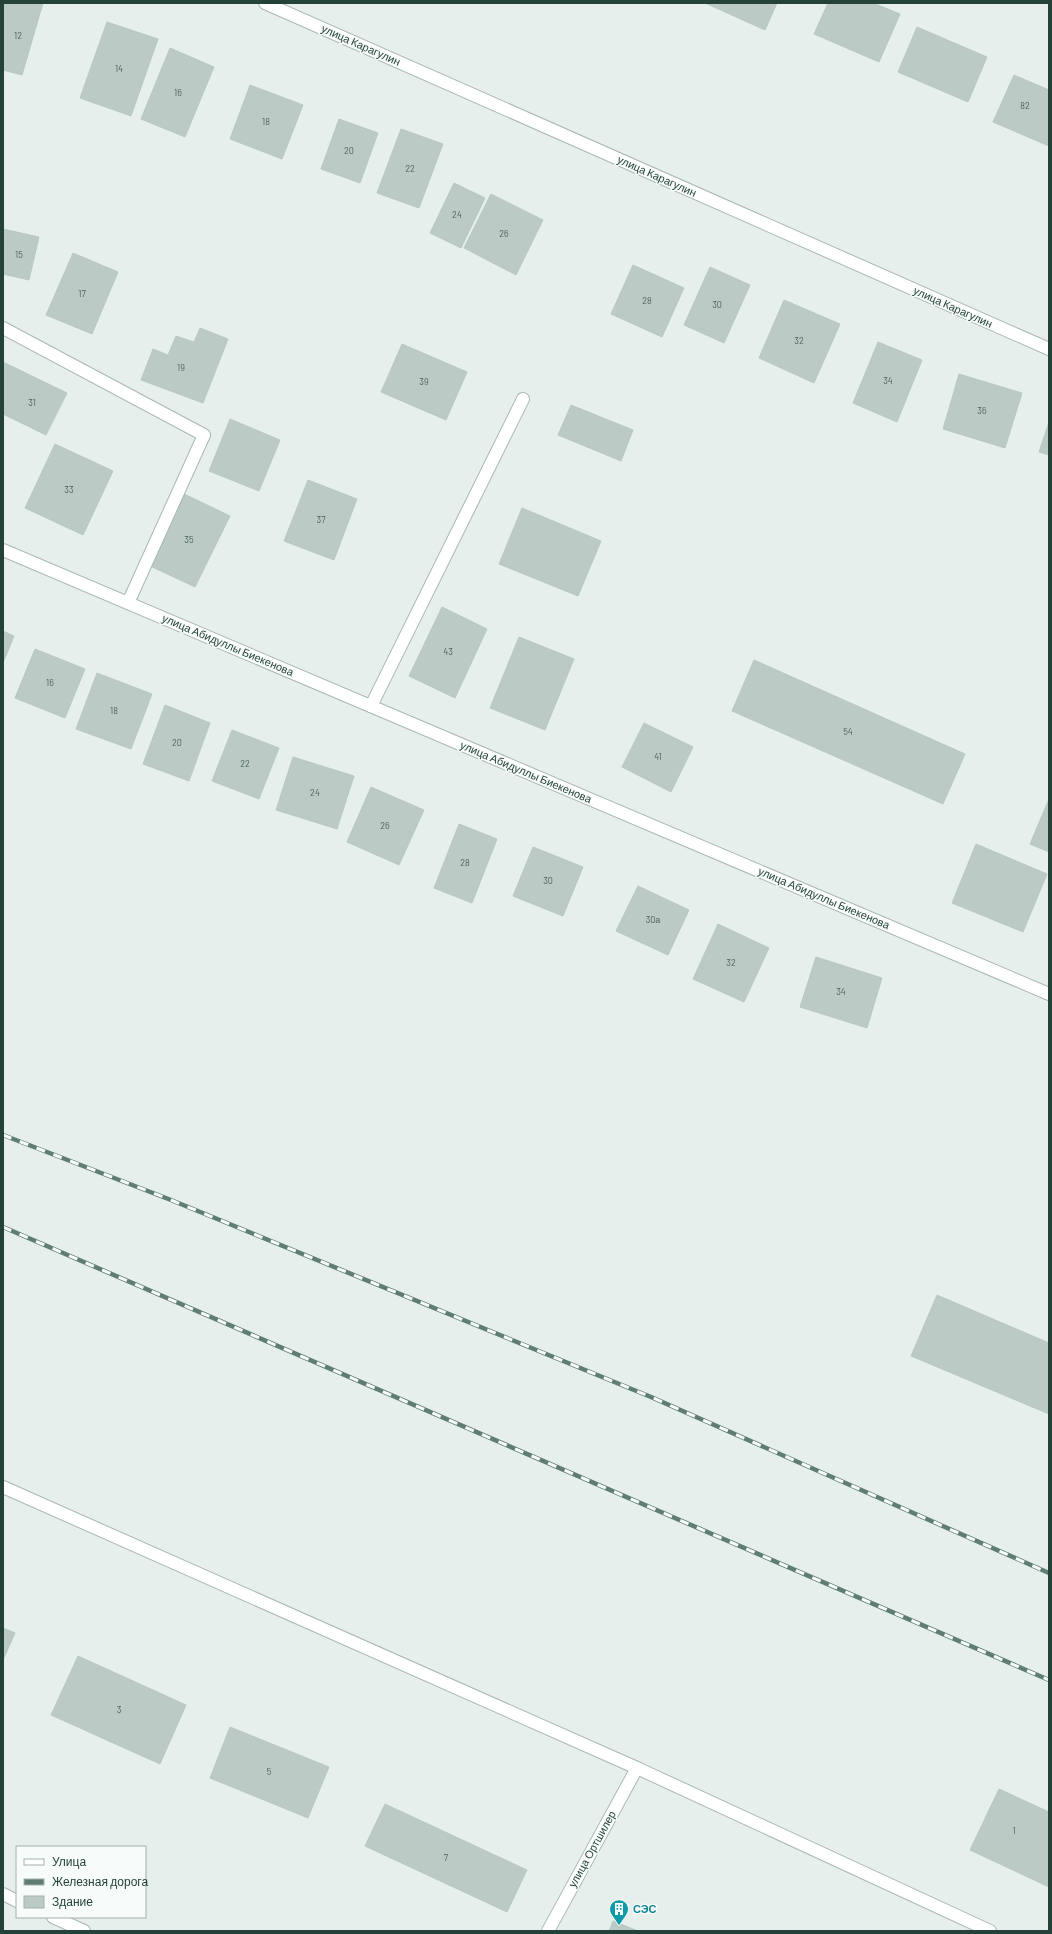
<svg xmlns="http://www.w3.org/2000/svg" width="1052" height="1934" font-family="Barlow,sans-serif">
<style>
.building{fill:#bbcac4;stroke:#b8c9c2}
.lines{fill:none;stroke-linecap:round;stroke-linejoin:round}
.lane-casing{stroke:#a8b8b2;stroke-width:14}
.street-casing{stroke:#a8b8b2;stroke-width:14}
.lane{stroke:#fff;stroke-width:12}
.street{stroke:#fff;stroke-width:12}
.rail-casing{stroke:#5f7d75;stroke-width:4.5}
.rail{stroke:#f7fbf9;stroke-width:3;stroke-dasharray:9;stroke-linecap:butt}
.labels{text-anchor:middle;stroke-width:3;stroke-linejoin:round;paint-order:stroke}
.number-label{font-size:9px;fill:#4a645c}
.street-label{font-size:11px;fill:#24423a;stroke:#f7fbf9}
.culture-label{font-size:11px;font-weight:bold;fill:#0d838f;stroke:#f7fbf9;text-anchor:start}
</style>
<rect width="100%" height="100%" fill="#e6efeb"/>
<path class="building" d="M 3,3 L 43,3 L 22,75 L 3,70 Z
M 705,3 L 777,3 L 765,30 Z
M 828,3 L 873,3 L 900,14 L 879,62 L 814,34 Z
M 107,22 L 158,39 L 131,116 L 80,98 Z
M 917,27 L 987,57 L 968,102 L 898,72 Z
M 170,48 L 214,67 L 185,137 L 141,119 Z
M 1014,75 L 1049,90 L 1049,146 L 993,122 Z
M 250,85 L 303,105 L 282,159 L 230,139 Z
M 339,119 L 378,133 L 360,183 L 321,169 Z
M 401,129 L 443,144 L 419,208 L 377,193 Z
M 454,183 L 485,198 L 461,248 L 430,233 Z
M 491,194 L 543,220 L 516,275 L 464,248 Z
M 3,229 L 39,237 L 29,280 L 3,274 Z
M 73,253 L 118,272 L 92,334 L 46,315 Z
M 633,265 L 684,288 L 662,337 L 611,314 Z
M 710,267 L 750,285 L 724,343 L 684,325 Z
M 784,300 L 840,324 L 814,383 L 759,358 Z
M 200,328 L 228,339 L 203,403 L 141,380 L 153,349 L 168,355 L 176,336 L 194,342 Z
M 878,342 L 922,360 L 897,422 L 853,403 Z
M 402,344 L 467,372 L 446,420 L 381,392 Z
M 3,362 L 67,393 L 46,435 L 3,414 Z
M 959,374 L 1022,393 L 1005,448 L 943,429 Z
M 571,405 L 633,430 L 621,461 L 558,435 Z
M 230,419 L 280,440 L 259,491 L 209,471 Z
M 1049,422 L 1049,455 L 1039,452 Z
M 55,444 L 113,471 L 83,535 L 25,508 Z
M 308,480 L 357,499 L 334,560 L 284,541 Z
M 182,493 L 230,516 L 195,587 L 148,565 Z
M 522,508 L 601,541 L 578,596 L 499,564 Z
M 442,607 L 487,629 L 455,698 L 409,676 Z
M 3,631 L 14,636 L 3,663 Z
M 519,637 L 574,659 L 545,730 L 490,708 Z
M 35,649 L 85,669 L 65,718 L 15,698 Z
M 754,660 L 965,754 L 943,804 L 732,711 Z
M 97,673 L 152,694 L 131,749 L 76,729 Z
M 165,705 L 210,723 L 189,781 L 143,764 Z
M 644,723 L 693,747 L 671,792 L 622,767 Z
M 232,730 L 279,748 L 259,799 L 212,781 Z
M 293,757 L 354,776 L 337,829 L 276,810 Z
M 371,787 L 424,810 L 399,865 L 347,842 Z
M 1049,799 L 1049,852 L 1030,844 Z
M 459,824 L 497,839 L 472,903 L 434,888 Z
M 976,844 L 1047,874 L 1023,932 L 952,903 Z
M 533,847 L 583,867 L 563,916 L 513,896 Z
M 638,886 L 689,910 L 668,955 L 616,931 Z
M 718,924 L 769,948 L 744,1002 L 693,979 Z
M 816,957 L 882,978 L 867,1028 L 800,1007 Z
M 937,1295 L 1049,1343 L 1049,1414 L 911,1356 Z
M 3,1628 L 15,1633 L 3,1660 Z
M 78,1656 L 186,1705 L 160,1764 L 51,1715 Z
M 230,1727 L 329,1767 L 308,1818 L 210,1778 Z
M 999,1789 L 1049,1812 L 1049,1887 L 970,1850 Z
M 385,1804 L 527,1870 L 507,1912 L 365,1846 Z
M 613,1921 L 638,1931 L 609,1931 Z"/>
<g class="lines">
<g class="lane-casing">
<path id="lane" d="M 3,328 L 204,435 L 128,603
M 371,706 L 523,399
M 3,1487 L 637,1768"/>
</g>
<g class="street-casing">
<path id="street" d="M 265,3 L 1049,349
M 3,550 L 1049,994
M 3,1894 L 17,1901
M 53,1917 L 84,1931
M 548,1931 L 637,1768 L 990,1931"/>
</g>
<use href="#lane" class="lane"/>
<use href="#street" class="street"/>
<g class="rail-casing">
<path id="rail" d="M 3,1135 L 171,1200 L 651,1397 L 1049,1573
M 3,1227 L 1049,1680"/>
</g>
<use href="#rail" class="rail"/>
</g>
<defs>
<g id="building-pin" transform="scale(1)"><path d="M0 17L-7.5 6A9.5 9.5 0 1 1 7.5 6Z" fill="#0f9aa8" stroke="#f7fbf9"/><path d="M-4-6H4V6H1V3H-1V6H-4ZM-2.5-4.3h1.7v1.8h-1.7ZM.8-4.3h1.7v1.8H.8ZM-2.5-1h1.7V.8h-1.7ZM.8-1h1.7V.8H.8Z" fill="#fff"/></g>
</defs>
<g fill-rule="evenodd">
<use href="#building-pin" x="619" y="1909"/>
</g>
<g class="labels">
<g class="number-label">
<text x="18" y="39">12</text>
<text x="119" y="72">14</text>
<text x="178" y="96">16</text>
<text x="1025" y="109">82</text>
<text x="266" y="125">18</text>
<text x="349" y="154">20</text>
<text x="410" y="172">22</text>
<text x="457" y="218">24</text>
<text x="504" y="237">26</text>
<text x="19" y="258">15</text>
<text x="82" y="297">17</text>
<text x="647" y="304">28</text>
<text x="717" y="308">30</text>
<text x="799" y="344">32</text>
<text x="181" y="371">19</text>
<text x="888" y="384">34</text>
<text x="424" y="385">39</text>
<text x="32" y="406">31</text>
<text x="982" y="414">36</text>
<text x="69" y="493">33</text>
<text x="321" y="523">37</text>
<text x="189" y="543">35</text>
<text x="448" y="655">43</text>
<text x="50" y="686">16</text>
<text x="114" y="714">18</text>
<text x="848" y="735">54</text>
<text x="177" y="746">20</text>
<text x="658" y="760">41</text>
<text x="245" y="767">22</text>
<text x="315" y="796">24</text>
<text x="385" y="829">26</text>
<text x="465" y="866">28</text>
<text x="548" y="884">30</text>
<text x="653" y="923">30а</text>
<text x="731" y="966">32</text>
<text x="841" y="995">34</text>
<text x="119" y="1713">3</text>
<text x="269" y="1775">5</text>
<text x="1014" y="1834">1</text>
<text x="446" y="1861">7</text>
</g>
<g class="street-label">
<text transform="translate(361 45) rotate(24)" y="4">улица Карагулин</text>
<text transform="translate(657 176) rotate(24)" y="4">улица Карагулин</text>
<text transform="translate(953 307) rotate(24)" y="4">улица Карагулин</text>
<text transform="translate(228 645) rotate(23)" y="4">улица Абидуллы Биекенова</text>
<text transform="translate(526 772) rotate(23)" y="4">улица Абидуллы Биекенова</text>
<text transform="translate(824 898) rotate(23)" y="4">улица Абидуллы Биекенова</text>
<text transform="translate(592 1849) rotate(-61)" y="4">улица Ортшилер</text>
</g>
<g class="culture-label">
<text x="633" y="1913">СЭС</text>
</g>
</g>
<rect width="1052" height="1934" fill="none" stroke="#24423a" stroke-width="8"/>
<rect x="16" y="1846" width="130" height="72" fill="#f7fbf9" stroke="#a3b1ad"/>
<rect x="24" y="1859" width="20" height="6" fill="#ffffff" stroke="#a3b1ad"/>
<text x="52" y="1866" font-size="12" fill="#24423a">Улица</text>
<rect x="24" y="1879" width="20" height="6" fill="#5f7d75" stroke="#a3b1ad"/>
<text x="52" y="1886" font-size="12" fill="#24423a">Железная дорога</text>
<rect x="24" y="1896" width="20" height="12" fill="#bbcac4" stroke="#a3b1ad"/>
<text x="52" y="1906" font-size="12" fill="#24423a">Здание</text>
</svg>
